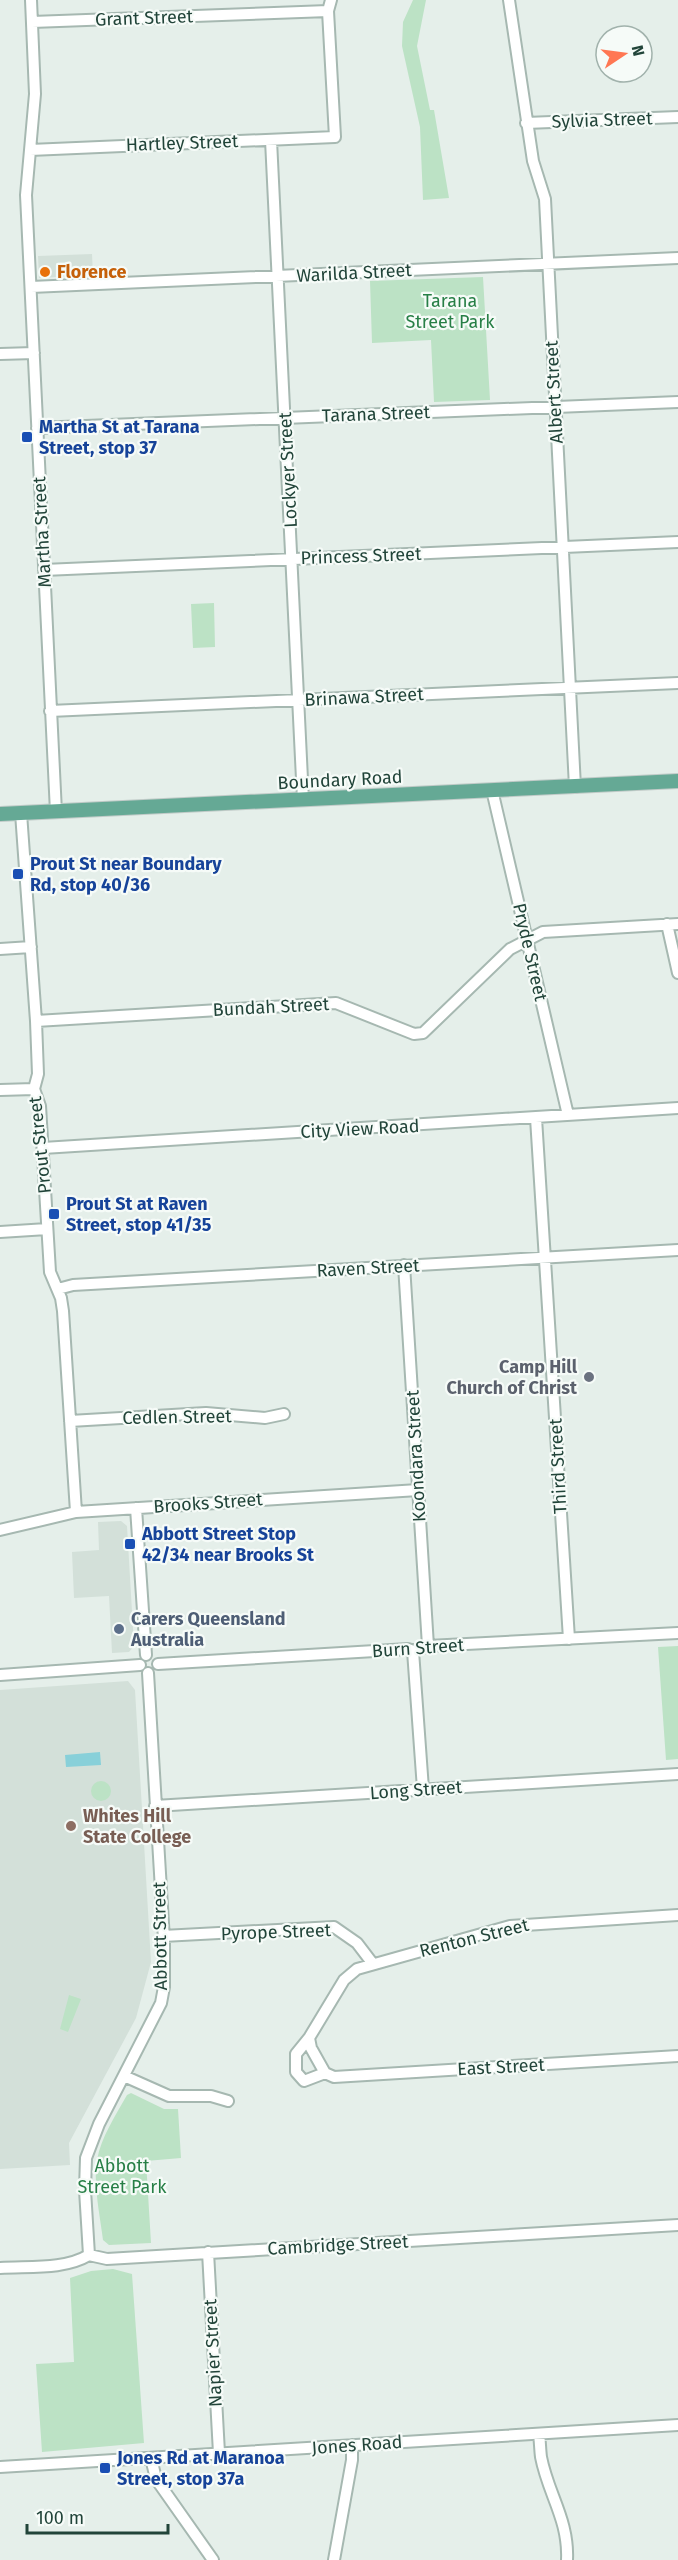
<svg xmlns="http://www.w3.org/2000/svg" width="678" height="2560" font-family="'Fira Sans',sans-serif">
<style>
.built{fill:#d3e0d9}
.green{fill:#bce2c5}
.water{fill:#88d0d9}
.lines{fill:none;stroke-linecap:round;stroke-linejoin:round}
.minor-casing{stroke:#a6b8b1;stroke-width:14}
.major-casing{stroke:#c1cbc8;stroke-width:16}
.minor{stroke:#fff;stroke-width:10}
.major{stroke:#65a995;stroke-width:14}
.food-dot{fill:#e8710a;stroke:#f6fbf8;stroke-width:2}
.transit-dot{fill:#1a4fb4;stroke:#f6fbf8;stroke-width:2}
.worship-dot{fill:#6b7280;stroke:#f6fbf8;stroke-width:2}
.service-dot{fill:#5c6f8a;stroke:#f6fbf8;stroke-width:2}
.education-dot{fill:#8d6e63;stroke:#f6fbf8;stroke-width:2}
.labels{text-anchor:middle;stroke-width:4.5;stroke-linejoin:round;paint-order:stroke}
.street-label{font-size:18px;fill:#214439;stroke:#f6fbf8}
.food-label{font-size:18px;font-weight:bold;fill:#c56008;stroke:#f6fbf8;text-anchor:start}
.park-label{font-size:18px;fill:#277f46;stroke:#f6fbf8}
.transit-label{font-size:18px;font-weight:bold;fill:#164399;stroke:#f6fbf8;text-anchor:start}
.worship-label{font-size:18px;font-weight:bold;fill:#5b616d;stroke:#f6fbf8;text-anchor:end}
.service-label{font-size:18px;font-weight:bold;fill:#4e5e75;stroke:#f6fbf8;text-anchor:start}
.education-label{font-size:18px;font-weight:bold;fill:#785e54;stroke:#f6fbf8;text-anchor:start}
</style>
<rect width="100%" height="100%" fill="#e5efea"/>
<path class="built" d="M 92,254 L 93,275 L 39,278 L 38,256 Z
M 121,1521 L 127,1526 L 134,1646 L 129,1652 L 112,1653 L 109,1596 L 74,1598 L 72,1552 L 99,1550 L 98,1522 Z
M 128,1681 L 135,1690 L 151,1962 L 136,2018 L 69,2143 L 70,2165 L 0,2169 L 0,1690 Z"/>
<path class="green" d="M 413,0 L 426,0 L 417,46 L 430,110 L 434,110 L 449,198 L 423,200 L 420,127 L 402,46 L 403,22 Z
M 483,277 L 490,400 L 434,402 L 431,340 L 372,343 L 370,281 Z
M 214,603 L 215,647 L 193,648 L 191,604 Z
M 678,1646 L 678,1759 L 666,1760 L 658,1647 Z
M91 1791a10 10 0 1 1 20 0a10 10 0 1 1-20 0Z
M 69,1995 L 81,1999 L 68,2032 L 60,2029 Z
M 131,2093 L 164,2109 L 178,2109 L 181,2158 L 146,2161 L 151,2243 L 109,2245 L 103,2240 C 100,2215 93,2185 97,2160 C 101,2137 116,2115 127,2095 Z
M 113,2269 L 132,2274 L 144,2443 L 42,2452 L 36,2364 L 74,2362 L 70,2278 L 91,2271 Z"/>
<path class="water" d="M 100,1752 L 101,1765 L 66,1767 L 65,1755 Z"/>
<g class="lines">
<g class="minor-casing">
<path id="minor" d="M 31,0 L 35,94 L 26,195 L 56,812
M 509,0 L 533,161 L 545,199 L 575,787
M 32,22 L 328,11
M 526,123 L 678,117
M 271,140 L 303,800
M 30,150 L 335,137 L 328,11 L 331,0
M 31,287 L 678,258
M 0,354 L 34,353
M 37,428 L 678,402
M 44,570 L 678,542
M 50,711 L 678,683
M 492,790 L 568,1115
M 21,813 L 36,1021 L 38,1074 L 34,1089 L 40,1106 L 50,1272 L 61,1298 L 63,1311 L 76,1512
M 667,924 L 678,973
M 0,949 L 31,947
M 36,1021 L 336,1003 L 414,1034 L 423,1033 L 510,949 L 543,932 L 678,924
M 0,1090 L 34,1089
M 536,1118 L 569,1639
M 43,1148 L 678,1108
M 0,1232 L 47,1229
M 404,1265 L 428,1646
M 58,1289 L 73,1285 L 678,1250
M 70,1421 L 206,1413 L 265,1418 L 284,1414
M 136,1508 L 146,1655
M 0,1530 L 76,1512 L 418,1490
M 413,1651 L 423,1789
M 158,1664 L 408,1649 L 413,1651 L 428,1646 L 678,1633
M 0,1675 L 140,1665
M 155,1806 L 678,1774
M 163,1936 L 334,1927 L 357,1943 L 373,1964
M 309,2038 L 296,2054 L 296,2072 L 304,2081 L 325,2073
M 325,2073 L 311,2048 L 309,2038 L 344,1980 L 357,1969 L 510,1926 L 678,1915
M 325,2073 L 334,2077 L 678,2056
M 124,2076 L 169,2096 L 211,2096 L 228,2101
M 208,2252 L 219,2453
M 89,2255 L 85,2190 L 86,2158 L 99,2124 L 161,2003 L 164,1987 L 164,1940 L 148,1673
M 0,2268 C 29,2266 64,2270 89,2255 L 107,2259 L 678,2225
M 539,2434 C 540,2441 540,2449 541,2457 C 548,2494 569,2520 567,2560
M 151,2458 L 156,2479 L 213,2560
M 0,2467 L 678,2425
M 334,2560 L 352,2460 L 352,2445"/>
</g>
<g class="major-casing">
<path id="major" d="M 0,814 L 678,781"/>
</g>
<use href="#minor" class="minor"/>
<use href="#major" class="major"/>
</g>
<circle class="food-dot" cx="45" cy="272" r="6"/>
<g class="transit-dot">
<rect x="21" y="431" width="12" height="12" rx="3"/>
<rect x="12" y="868" width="12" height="12" rx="3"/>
<rect x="48" y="1208" width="12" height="12" rx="3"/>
<rect x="124" y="1538" width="12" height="12" rx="3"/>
<rect x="99" y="2462" width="12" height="12" rx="3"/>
</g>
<circle class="worship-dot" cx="589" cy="1377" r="6"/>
<circle class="service-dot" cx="119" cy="1629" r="6"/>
<circle class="education-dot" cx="71" cy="1826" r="6"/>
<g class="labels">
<g class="street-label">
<text transform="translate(144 18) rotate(-2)" y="6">Grant Street</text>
<text transform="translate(602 120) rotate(-2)" y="6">Sylvia Street</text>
<text transform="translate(182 143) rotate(-2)" y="6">Hartley Street</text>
<text transform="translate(354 273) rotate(-3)" y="6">Warilda Street</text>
<text transform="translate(554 392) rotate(-93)" y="6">Albert Street</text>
<text transform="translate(376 414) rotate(-2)" y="6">Tarana Street</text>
<text transform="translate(288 470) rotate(-93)" y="6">Lockyer Street</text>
<text transform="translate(42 532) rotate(-93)" y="6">Martha Street</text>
<text transform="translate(361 556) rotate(-2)" y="6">Princess Street</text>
<text transform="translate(364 697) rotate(-3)" y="6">Brinawa Street</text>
<text transform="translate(340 780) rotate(-3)" y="6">Boundary Road</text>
<text transform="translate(530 952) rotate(77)" y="6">Pryde Street</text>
<text transform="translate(271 1007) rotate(-3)" y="6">Bundah Street</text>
<text transform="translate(360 1129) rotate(-3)" y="6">City View Road</text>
<text transform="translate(40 1145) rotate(-96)" y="6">Prout Street</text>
<text transform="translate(368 1268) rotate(-3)" y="6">Raven Street</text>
<text transform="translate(177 1417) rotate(-1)" y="6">Cedlen Street</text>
<text transform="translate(416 1456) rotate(-93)" y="6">Koondara Street</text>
<text transform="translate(558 1466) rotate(-93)" y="6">Third Street</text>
<text transform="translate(208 1503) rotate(-4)" y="6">Brooks Street</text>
<text transform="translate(418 1648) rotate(-4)" y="6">Burn Street</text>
<text transform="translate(416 1790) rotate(-4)" y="6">Long Street</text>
<text transform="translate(276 1932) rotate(-2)" y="6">Pyrope Street</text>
<text transform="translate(160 1936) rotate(-91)" y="6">Abbott Street</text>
<text transform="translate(474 1938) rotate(-14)" y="6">Renton Street</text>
<text transform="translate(501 2067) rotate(-3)" y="6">East Street</text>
<text transform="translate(338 2245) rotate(-3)" y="6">Cambridge Street</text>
<text transform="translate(213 2353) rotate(-93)" y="6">Napier Street</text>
<text transform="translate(357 2445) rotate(-4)" y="6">Jones Road</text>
</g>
<g class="food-label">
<text x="57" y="278">Florence</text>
</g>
<g class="park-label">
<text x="450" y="307">Tarana<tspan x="450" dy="21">Street Park</tspan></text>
<text x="122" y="2172">Abbott<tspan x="122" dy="21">Street Park</tspan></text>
</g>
<g class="transit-label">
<text x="39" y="433">Martha St at Tarana<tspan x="39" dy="21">Street, stop 37</tspan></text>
<text x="30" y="870">Prout St near Boundary<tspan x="30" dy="21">Rd, stop 40/36</tspan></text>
<text x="66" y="1210">Prout St at Raven<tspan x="66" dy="21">Street, stop 41/35</tspan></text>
<text x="142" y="1540">Abbott Street Stop<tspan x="142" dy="21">42/34 near Brooks St</tspan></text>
<text x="117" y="2464">Jones Rd at Maranoa<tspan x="117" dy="21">Street, stop 37a</tspan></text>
</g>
<g class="worship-label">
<text x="577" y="1373">Camp Hill<tspan x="577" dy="21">Church of Christ</tspan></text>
</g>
<g class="service-label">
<text x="131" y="1625">Carers Queensland<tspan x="131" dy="21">Australia</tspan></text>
</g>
<g class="education-label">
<text x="83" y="1822">Whites Hill<tspan x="83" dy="21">State College</tspan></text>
</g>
</g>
<g transform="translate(624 54) rotate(77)"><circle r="28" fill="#f6fbf8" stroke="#a1b2ac" stroke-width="1.5"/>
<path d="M0-4.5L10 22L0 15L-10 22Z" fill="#ff7753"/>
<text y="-9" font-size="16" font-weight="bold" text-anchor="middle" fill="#214439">N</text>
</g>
<path d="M27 2524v9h141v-9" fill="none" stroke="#214439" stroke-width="3"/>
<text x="36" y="2524" font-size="18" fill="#214439" stroke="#f6fbf8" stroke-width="4.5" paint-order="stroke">100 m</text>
</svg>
